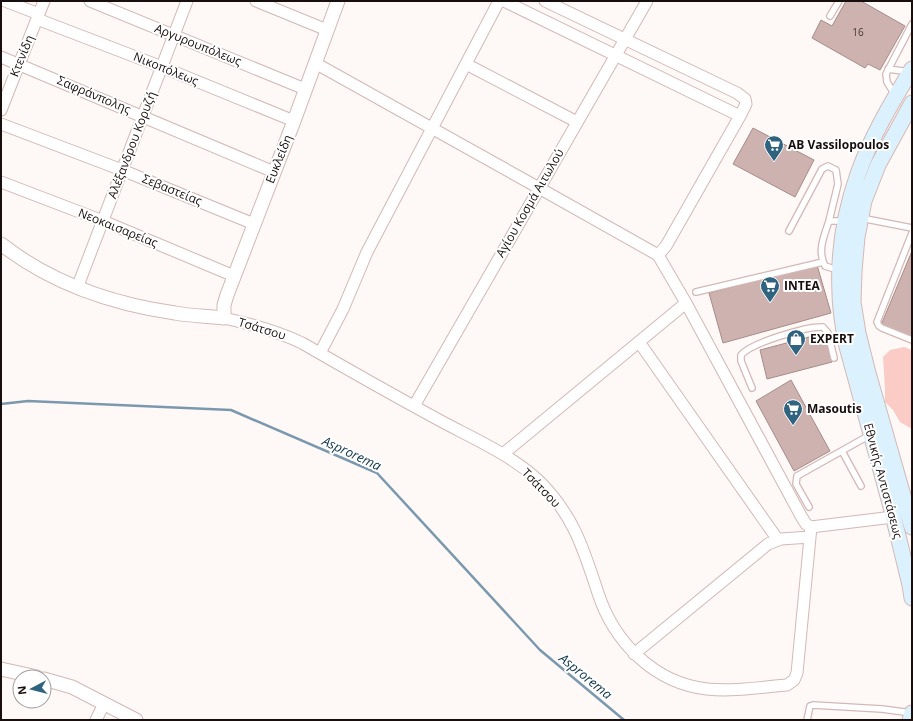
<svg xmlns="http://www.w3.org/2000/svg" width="913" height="721" font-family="'Open Sans',sans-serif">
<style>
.green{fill:#fbcbc5}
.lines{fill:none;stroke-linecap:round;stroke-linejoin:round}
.stream{stroke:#7a99ae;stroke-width:2.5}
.building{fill:#cdb2af;stroke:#a68c89}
.service-casing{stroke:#d4b8b5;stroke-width:8}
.minor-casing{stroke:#d4b8b5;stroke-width:13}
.tertiary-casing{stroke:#d4b8b5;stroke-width:15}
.secondary-casing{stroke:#d4b8b5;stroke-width:17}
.service{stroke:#fff;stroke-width:5.5}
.minor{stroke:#fff;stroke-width:11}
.tertiary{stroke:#fff;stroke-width:13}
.secondary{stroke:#dbf2fe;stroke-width:15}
.labels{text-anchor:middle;stroke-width:4;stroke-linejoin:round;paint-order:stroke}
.number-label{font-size:10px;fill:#443736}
.street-label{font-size:12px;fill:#170e0d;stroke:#fff}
.poi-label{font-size:12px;font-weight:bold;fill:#170e0d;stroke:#fff;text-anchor:start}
.water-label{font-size:13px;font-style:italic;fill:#0d3549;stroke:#fff}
</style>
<rect width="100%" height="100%" fill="#fef8f7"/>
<path class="green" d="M 904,347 L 912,350 L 912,429 L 900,422 L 893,410 L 885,402 L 885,389 L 883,357 L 890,350 Z"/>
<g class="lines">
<path class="stream" d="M 1,404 L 28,401 L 231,410 L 377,473 L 540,650 L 624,720"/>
</g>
<path class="building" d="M 846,1 L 861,1 L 905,26 L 880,70 L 868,64 L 865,68 L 812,38 L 821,20 L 832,26 Z
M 753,128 L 814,160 L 795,197 L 733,164 Z
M 912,251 L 912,334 L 911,337 L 881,325 Z
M 817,265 L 831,313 L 723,343 L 709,293 Z
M 824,333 L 832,362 L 767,379 L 760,350 Z
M 791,380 L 830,451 L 794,471 L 756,401 Z"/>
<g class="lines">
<g class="service-casing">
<path id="service" d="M 830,16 L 839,1
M 888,69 L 910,72
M 895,95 L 887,82 L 886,74 L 912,24
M 861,218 L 912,228
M 789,231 L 822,169 L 828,166 L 836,170 L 838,184 L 829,221
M 912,233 L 877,322 L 879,326 L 882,328 L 912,340
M 838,270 L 825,266 C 817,251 824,236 829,221 L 845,221
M 696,292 L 823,262
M 752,388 L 741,361 L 741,355 C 751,343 807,326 823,327 L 828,333 L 834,358
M 842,451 L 861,486
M 809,507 L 796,484 L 797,476 L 870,435
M 807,720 L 810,706 L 813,705 L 882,709 L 912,713"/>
</g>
<g class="minor-casing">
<path id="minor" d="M 5,1 L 39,14
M 90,1 L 305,89
M 256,1 L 327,30
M 504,1 L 740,116
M 545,1 L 737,93 L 745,99 L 746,104 L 740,116 L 666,246 L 658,255
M 37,19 L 162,67 L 294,121
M 1,57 L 274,172
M 315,63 L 539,188 L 658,255 L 686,303 L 801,516 L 806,524 L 811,527
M 466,64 L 577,122
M 1,110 L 44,1
M 1,124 L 122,170 L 254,224
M 1,182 L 103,221 L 234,276
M 77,288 L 187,1
M 224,318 C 251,324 277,331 302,343 C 347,369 393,395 439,420 C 472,438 508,453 537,479 C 573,514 583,547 598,593 C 614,642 654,683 707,689 C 733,692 761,687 787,685 L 794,680 L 797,673 L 811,527 L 893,517
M 639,342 L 778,540
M 320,353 L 343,309 L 367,252 L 499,1
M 414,406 L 647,1
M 503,454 L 686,303
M 634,654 L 768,544 L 781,539 L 810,537
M 96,720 L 104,704"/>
</g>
<g class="tertiary-casing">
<path id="tertiary" d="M 1,244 C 51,283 112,304 175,313 C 191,316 208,316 224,318 L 224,305 L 227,295 L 294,121 L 338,1
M 1,669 L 37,677
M 44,679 L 72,687 L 136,720"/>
</g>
<g class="secondary-casing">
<path id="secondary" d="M 912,69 C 892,102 871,137 858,174 C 845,211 838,253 840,292 C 840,309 843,326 846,343 L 891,507 L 910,585 L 912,598
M 912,103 L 878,165 L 864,201 L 857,237 L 854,271 L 853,302 L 858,333 L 868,373 L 912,527
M 910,720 L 912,713"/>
</g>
<use href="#service" class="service"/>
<use href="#minor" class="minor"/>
<use href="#tertiary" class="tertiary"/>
<use href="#secondary" class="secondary"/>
</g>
<defs>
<g id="supermarket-pin" transform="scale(1)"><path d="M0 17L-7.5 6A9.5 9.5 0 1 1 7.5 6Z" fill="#2f637f" stroke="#fff"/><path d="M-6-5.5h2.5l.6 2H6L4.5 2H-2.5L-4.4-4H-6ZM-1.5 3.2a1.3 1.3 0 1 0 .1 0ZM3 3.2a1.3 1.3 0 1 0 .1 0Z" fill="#fff"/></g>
<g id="shop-pin" transform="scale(1)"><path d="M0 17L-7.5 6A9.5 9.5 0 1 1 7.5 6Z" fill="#2f637f" stroke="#fff"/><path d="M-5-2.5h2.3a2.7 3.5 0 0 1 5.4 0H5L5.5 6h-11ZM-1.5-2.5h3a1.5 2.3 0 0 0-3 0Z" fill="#fff"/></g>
</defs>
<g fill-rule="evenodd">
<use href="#supermarket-pin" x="774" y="145"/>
<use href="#supermarket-pin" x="770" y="286"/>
<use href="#shop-pin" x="796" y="339"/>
<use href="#supermarket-pin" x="793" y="409"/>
</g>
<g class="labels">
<g class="number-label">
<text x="858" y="36">16</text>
</g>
<g class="street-label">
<text transform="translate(198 45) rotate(22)" y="4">Αργυρουπόλεως</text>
<text transform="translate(22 56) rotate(-68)" y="4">Κτενίδη</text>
<text transform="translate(166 69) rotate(22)" y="4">Νικοπόλεως</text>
<text transform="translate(94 95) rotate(23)" y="4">Σαφράνπολης</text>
<text transform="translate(132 145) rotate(-69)" y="4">Αλέξανδρου Κορυζή</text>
<text transform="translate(279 159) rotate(-68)" y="4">Ευκλείδη</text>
<text transform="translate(172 190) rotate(22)" y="4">Σεβαστείας</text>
<text transform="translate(530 203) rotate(-60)" y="4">Αγίου Κοσμά Αιτωλού</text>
<text transform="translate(118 228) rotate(22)" y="4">Νεοκαισαρείας</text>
<text transform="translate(262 329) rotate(17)" y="4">Τσάτσου</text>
<text transform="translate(883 481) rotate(75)" y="4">Εθνικής Αντιστάσεως</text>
<text transform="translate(541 488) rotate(46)" y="4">Τσάτσου</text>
</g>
<g class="poi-label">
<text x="788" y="149">AB Vassilopoulos</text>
<text x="784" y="290">INTEA</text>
<text x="810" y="343">EXPERT</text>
<text x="807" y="413">Masoutis</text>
</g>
<g class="water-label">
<text transform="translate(352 453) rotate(25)" y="5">Asprorema</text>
<text transform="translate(586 676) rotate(39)" y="5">Asprorema</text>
</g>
</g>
<rect width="913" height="721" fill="none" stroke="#170e0d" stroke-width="4"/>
<g transform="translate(32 689) rotate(263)"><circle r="19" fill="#ffffff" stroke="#a29f9e"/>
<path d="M0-3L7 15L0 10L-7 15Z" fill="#2f637f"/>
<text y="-6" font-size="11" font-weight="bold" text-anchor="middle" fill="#170e0d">N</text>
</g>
</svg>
